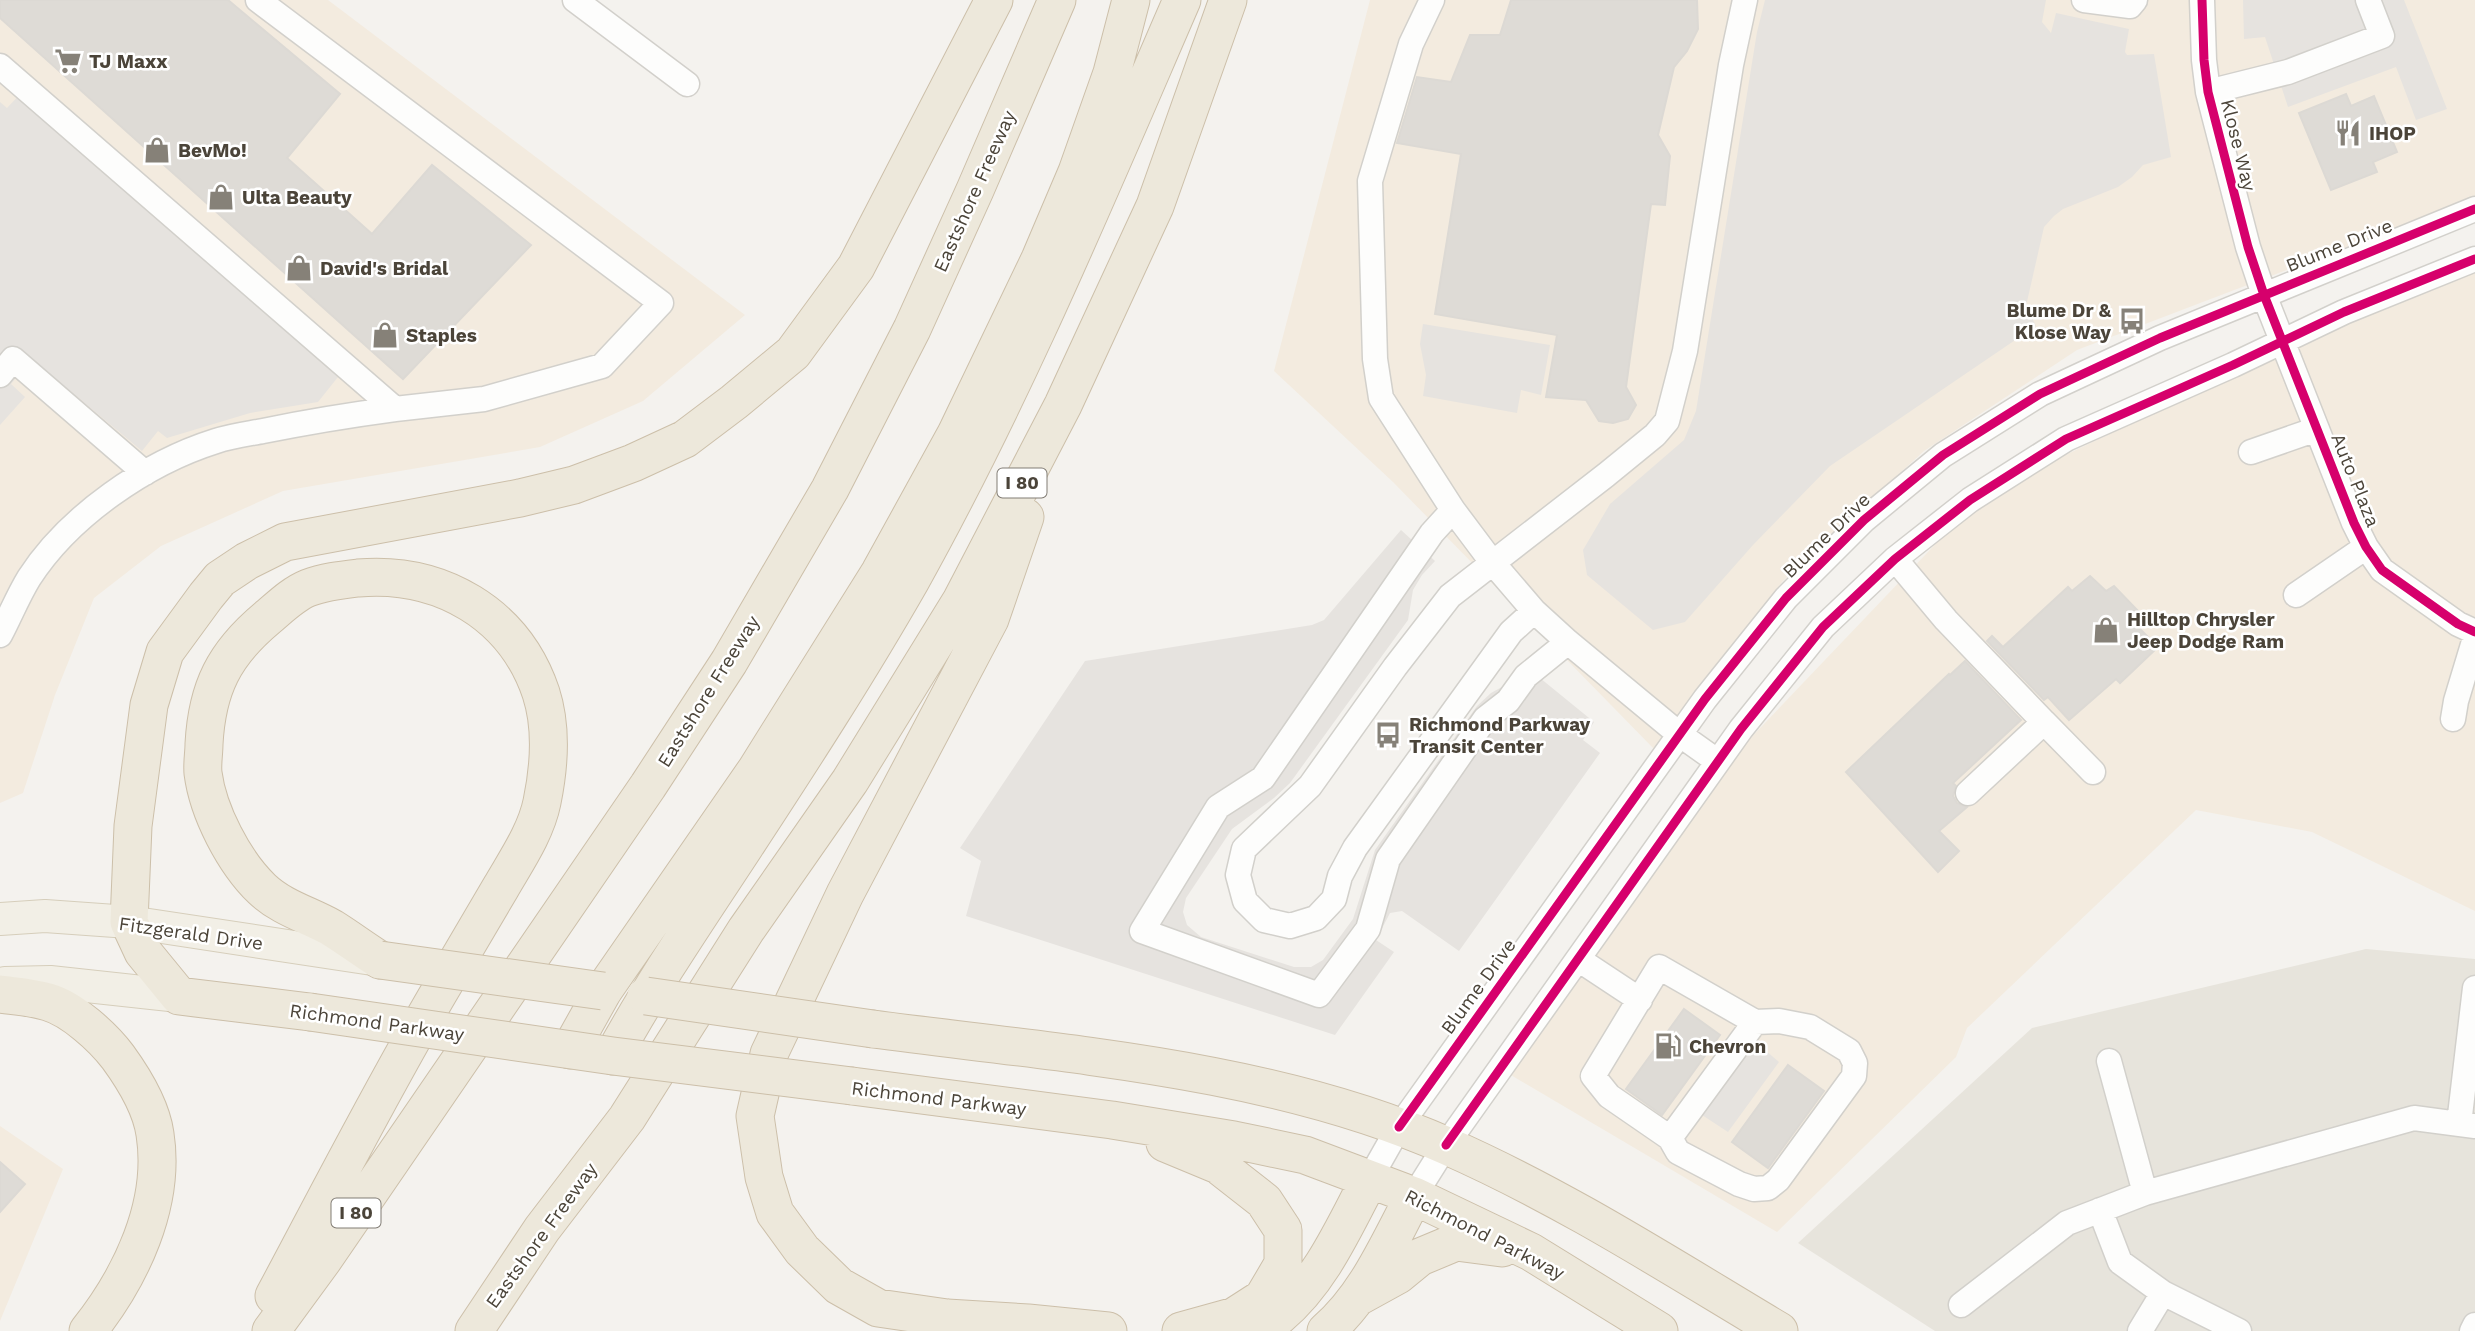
<svg xmlns="http://www.w3.org/2000/svg" width="2475" height="1331" font-family="'Work Sans',sans-serif">
<style>
.residential{fill:#e7e4dc}
.commercial{fill:#f3ebdf}
.parking{fill:#e6e3df}
.building{fill:#dedbd6;stroke:#dcd9d4;stroke-width:2}
.lines{fill:none;stroke-linecap:round;stroke-linejoin:round}
.minor-casing{stroke:#d2d0cb;stroke-width:27}
.major-casing{stroke:#d6cebb;stroke-width:34}
.highway-casing{stroke:#ccbfa9;stroke-width:39}
.minor{stroke:#fdfdfc;stroke-width:24}
.major{stroke:#f2efe6;stroke-width:32}
.highway{stroke:#ede8db;stroke-width:37}
.highway-bridge-casing{stroke:#ccbfa9;stroke-width:39;stroke-linecap:butt}
.highway-bridge{stroke:#ede8db;stroke-width:37}
.cycleway-casing{stroke:#fff;stroke-width:13}
.cycleway{stroke:#d6006c;stroke-width:9}
.labels{text-anchor:middle;stroke-width:5;stroke-linejoin:round;paint-order:stroke}
.shield{fill:#fff;stroke:#817c74;stroke-width:2}
.shield-label{font-size:18px;font-weight:bold;fill:#4b4439}
.poi-label{font-size:19px;font-weight:bold;fill:#4b4439;stroke:#fff;text-anchor:start}
.street-label{font-size:19px;fill:#4b4439;stroke:#fff}
</style>
<rect width="100%" height="100%" fill="#f4f2ee"/>
<path class="residential" d="M 2366,949 L 2475,959 L 2475,1331 L 1935,1331 L 1798,1243 L 2032,1028 Z"/>
<path class="commercial" d="M 0,0 L 328,0 L 745,315 L 643,401 L 540,447 L 283,491 L 161,546 L 94,598 L 55,695 L 23,793 L 0,803 Z
M 1370,0 L 2475,0 L 2475,198 L 2077,350 L 1924,451 L 1783,581 L 1694,693 L 1654,749 L 1393,482 L 1274,371 Z
M 2475,272 L 2475,911 L 2312,832 L 2196,810 L 1967,1028 L 1956,1057 L 1777,1232 L 1504,1071 L 1724,766 L 1947,532 L 2030,472 L 2293,346 Z
M 0,1126 L 63,1169 L 0,1321 Z"/>
<path class="parking" d="M 1765,0 L 2046,0 L 2042,22 L 2051,33 L 2056,13 L 2129,29 L 2125,52 L 2127,55 L 2154,54 L 2171,157 L 2143,165 L 2132,177 L 2118,187 L 2063,209 L 2054,216 L 2044,227 L 2026,306 L 2036,326 L 1830,466 L 1753,545 L 1685,622 L 1653,630 L 1587,575 L 1583,550 L 1610,504 L 1684,440 L 1696,411 L 1757,32 Z
M 2243,0 L 2404,0 L 2447,109 L 2416,120 L 2396,67 L 2288,107 L 2265,37 L 2244,39 Z
M 24,90 L 342,372 L 318,402 L 250,413 L 167,438 L 158,431 L 142,451 L 32,359 L 11,384 L 25,397 L 0,425 L 0,102 L 7,108 Z
M 1423,324 L 1550,345 L 1541,395 L 1521,390 L 1517,413 L 1423,396 L 1426,375 L 1420,344 Z
M 1401,530 L 1435,561 L 1422,575 L 1413,590 L 1408,620 L 1290,783 L 1274,798 L 1232,829 L 1186,898 L 1183,912 L 1187,925 L 1201,937 L 1294,967 L 1311,967 L 1323,960 L 1353,919 L 1375,850 L 1477,706 L 1491,693 L 1509,683 L 1524,665 L 1594,722 L 1583,740 L 1600,753 L 1459,951 L 1402,911 L 1390,913 L 1376,940 L 1394,952 L 1335,1035 L 966,916 L 981,861 L 960,848 L 1085,661 L 1312,625 L 1324,620 Z
M 1751,1038 L 1779,1062 L 1728,1132 L 1699,1113 Z"/>
<path class="building" d="M 0,0 L 228,0 L 340,94 L 287,158 L 372,234 L 432,165 L 531,245 L 403,379 L 0,18 Z
M 1511,0 L 1697,0 L 1698,29 L 1687,51 L 1674,67 L 1658,135 L 1670,156 L 1665,205 L 1651,204 L 1626,387 L 1636,405 L 1628,419 L 1613,423 L 1599,421 L 1586,400 L 1546,397 L 1557,335 L 1435,314 L 1461,154 L 1397,143 L 1417,77 L 1451,82 L 1470,35 L 1500,35 Z
M 2346,94 L 2351,106 L 2374,96 L 2397,152 L 2373,162 L 2377,172 L 2331,190 L 2299,113 Z
M 2090,576 L 2106,591 L 2114,586 L 2140,613 L 2132,621 L 2158,647 L 2120,683 L 2116,679 L 2069,720 L 2048,697 L 2044,700 L 1987,641 L 1992,636 L 2003,647 L 2068,587 L 2072,591 Z
M 1965,661 L 2021,720 L 1953,783 L 1956,786 L 1953,796 L 1957,803 L 1967,807 L 1939,831 L 1959,851 L 1938,872 L 1846,772 L 1949,674 L 1950,675 Z
M 1684,1009 L 1720,1035 L 1662,1115 L 1626,1089 Z
M 1788,1065 L 1824,1091 L 1768,1168 L 1732,1142 Z
M 0,1162 L 25,1184 L 0,1212 Z"/>
<g class="lines">
<g class="minor-casing">
<path id="minor" d="M 575,0 L 687,84
M 1432,0 L 1411,44 L 1370,181 L 1375,359 L 1381,398 L 1453,510 L 1492,562 L 1534,611 L 1568,642 L 1679,734 L 1717,761
M 2084,0 L 2130,6 L 2135,0
M 2202,0 L 2204,60 L 2208,92 L 2248,247 L 2264,295 L 2354,523 L 2366,547 L 2382,570 L 2458,624 L 2475,632
M 0,66 L 395,409 L 484,399 L 602,366 L 661,303 L 258,0
M 2208,92 L 2288,72 L 2382,36 L 2368,0
M 0,375 L 13,359 L 145,473
M 2251,452 L 2317,429
M 1453,510 L 1432,533 L 1263,778 L 1218,807 L 1142,931 L 1319,995 L 1368,929 L 1388,859 L 1485,719 L 1508,701 L 1526,676 L 1568,642
M 1895,559 L 1946,620 L 2044,722
M 2296,595 L 2366,547
M 1534,611 L 1511,632 L 1355,848 L 1340,876 L 1334,899 L 1316,918 L 1290,926 L 1264,920 L 1245,901 L 1238,875 L 1244,849 L 1310,786 L 1395,667 L 1450,596 L 1606,475 L 1655,435 L 1667,421 L 1685,351 L 1731,65 L 1745,0
M 0,635 C 10,616 18,596 29,578 C 69,516 146,463 216,441 C 231,436 247,434 263,431 C 307,422 350,415 395,409
M 2453,719 L 2456,701 L 2475,638
M 1968,793 L 2044,722 L 2093,772
M 1578,959 L 1640,1000
M 2109,1061 L 2145,1193
M 2459,1124 L 2475,988
M 1670,1138 L 1678,1152 L 1739,1184 L 1754,1189 L 1768,1188 L 1778,1180 L 1854,1076 L 1855,1063 L 1849,1051 L 1810,1027 L 1779,1021 L 1755,1022 L 1659,967 L 1593,1076 L 1609,1096 L 1670,1138 L 1755,1022
M 1369,1180 L 1399,1127 L 1705,699 L 1786,598 L 1864,520 L 1943,455 L 2040,394 L 2160,338 L 2475,209
M 1414,1196 L 1446,1145 L 1741,729 L 1823,627 L 1895,559 L 1970,500 L 2066,439 L 2233,365 L 2344,312 L 2475,259
M 2100,1210 L 2120,1262 L 2163,1293 L 2239,1331
M 1961,1305 L 2067,1223 L 2145,1193 L 2414,1118 L 2475,1126
M 2140,1331 L 2163,1293
M 2472,1331 L 2475,1325"/>
</g>
<g class="major-casing">
<path id="major" d="M 0,919 L 45,916 L 129,922 L 379,960
M 5,983 L 50,982 L 179,996"/>
</g>
<g class="highway-casing">
<path id="highway" d="M 1025,517 L 990,619 L 845,894 L 769,1054 L 755,1116 L 764,1177 L 775,1213 L 802,1250 L 839,1286 L 878,1308 L 947,1318 L 1028,1323 L 1108,1331
M 0,994 C 15,996 32,997 48,1002 C 72,1009 103,1037 118,1057 C 134,1079 151,1106 155,1134 C 166,1204 131,1277 88,1331
M 310,1012 L 179,996 L 143,952 L 129,922 L 133,826 L 149,705 L 165,652 L 206,596 L 220,579 L 247,561 L 285,542 L 520,498 L 574,485 L 633,463 L 685,439 L 734,402 L 793,353 L 856,267 L 994,0
M 873,1029 C 1062,1054 1271,1068 1447,1146 C 1563,1197 1670,1266 1779,1331
M 570,1050 L 603,991 L 756,770 L 880,572 L 956,434 L 1040,259 L 1077,172 L 1112,73 L 1131,0
M 613,1056 C 653,983 699,916 745,846 C 802,759 859,671 911,580 C 1015,393 1097,196 1182,0
M 852,1086 L 1112,1120 L 1234,1140 L 1305,1155 L 1414,1196 L 1531,1252 L 1659,1331
M 1165,1143 L 1218,1165 L 1264,1201 L 1283,1230 L 1283,1264 L 1263,1298 L 1235,1316 L 1181,1331
M 274,1296 C 328,1195 380,1093 438,994 C 459,959 480,923 501,887 C 516,861 536,832 542,802 C 549,768 552,727 541,693 C 514,613 440,571 358,578 C 341,580 324,582 308,588 C 293,594 279,608 267,618 C 224,654 207,688 204,744 C 204,753 202,764 203,773 C 208,812 234,862 262,889 C 282,908 309,915 332,928 C 348,938 364,950 380,960
M 1358,1297 L 1398,1275 L 1420,1257 L 1456,1242 L 1502,1248
M 271,1331 L 323,1260 L 648,786 L 729,662 L 830,489 L 912,329 L 975,190 L 1057,0
M 474,1331 L 542,1229 L 627,1118 L 746,930 L 850,781 L 961,601 L 1063,405 L 1155,206 L 1228,0
M 1250,1331 C 1259,1326 1271,1322 1279,1316 C 1321,1281 1344,1227 1369,1180
M 1326,1331 C 1367,1296 1389,1242 1414,1196"/>
</g>
<use href="#minor" class="minor"/>
<use href="#major" class="major"/>
<use href="#highway" class="highway"/>
<g class="highway-bridge-casing">
<path id="highway-bridge" d="M 380,960 L 603,991
M 646,996 L 873,1029
M 310,1012 L 613,1056 L 852,1086"/>
</g>
<use href="#highway-bridge" class="highway-bridge"/>
<g class="cycleway-casing">
<path id="cycleway" d="M 2202,0 L 2204,60 L 2208,92 L 2248,247 L 2264,295 L 2354,523 L 2366,547 L 2382,570 L 2458,624 L 2475,632
M 1399,1127 L 1705,699 L 1786,598 L 1864,520 L 1943,455 L 2040,394 L 2160,338 L 2475,209
M 1446,1145 L 1741,729 L 1823,627 L 1895,559 L 1970,500 L 2066,439 L 2233,365 L 2344,312 L 2475,259"/>
</g>
<use href="#cycleway" class="cycleway"/>
</g>
<defs>
<g id="supermarket-bare" transform="scale(2.1)"><path d="M-6-5.5h2.5l.6 2H6L4.5 2H-2.5L-4.4-4H-6ZM-1.5 3.2a1.3 1.3 0 1 0 .1 0ZM3 3.2a1.3 1.3 0 1 0 .1 0Z" fill="#868178" stroke="#fff" stroke-width="2.5" paint-order="stroke"/></g>
<g id="restaurant-bare" transform="scale(2.1)"><path d="M-5-6h1v4h1v-4h1v4h1v-4h1v5L-1.5 .5V6h-2V.5L-5-1ZM5-6V6H3V1.5H1.5Q1.5-4 5-6Z" fill="#868178" stroke="#fff" stroke-width="2.5" paint-order="stroke"/></g>
<g id="shop-bare" transform="scale(2.1)"><path d="M-5-2.5h2.3a2.7 3.5 0 0 1 5.4 0H5L5.5 6h-11ZM-1.5-2.5h3a1.5 2.3 0 0 0-3 0Z" fill="#868178" stroke="#fff" stroke-width="2.5" paint-order="stroke"/></g>
<g id="bus-bare" transform="scale(2.1)"><path d="M-5-6H5V4H4V6H2V4H-2V6H-4V4H-5ZM-3.5-4V0h7V-4ZM-3.5 1.2v1.5H-2V1.2ZM2 1.2v1.5H3.5V1.2Z" fill="#868178" stroke="#fff" stroke-width="2.5" paint-order="stroke"/></g>
<g id="fuel-bare" transform="scale(2.1)"><path d="M-5.5-6h7V0h2V4h1.3V-2.5L3-4.5l.8-.8L6-3V5H2.5V1h-1V6h-7ZM-4.2-4.7v3.2H.2V-4.7Z" fill="#868178" stroke="#fff" stroke-width="2.5" paint-order="stroke"/></g>
</defs>
<g fill-rule="evenodd">
<use href="#supermarket-bare" x="68" y="61"/>
<use href="#restaurant-bare" x="2348" y="133"/>
<use href="#shop-bare" x="157" y="150"/>
<use href="#shop-bare" x="221" y="197"/>
<use href="#shop-bare" x="299" y="268"/>
<use href="#bus-bare" x="2132" y="321"/>
<use href="#shop-bare" x="385" y="335"/>
<use href="#shop-bare" x="2106" y="630"/>
<use href="#bus-bare" x="1388" y="735"/>
<use href="#fuel-bare" x="1668" y="1046"/>
</g>
<g class="labels">
<g class="shield">
<rect x="997.5" y="468.5" width="49" height="29" rx="5"/>
<rect x="331.5" y="1198.5" width="49" height="29" rx="5"/>
</g>
<g class="shield-label">
<text x="1022" y="489">I 80</text>
<text x="356" y="1219">I 80</text>
</g>
<g class="poi-label">
<text x="89" y="68">TJ Maxx</text>
<text x="2369" y="140">IHOP</text>
<text x="178" y="157">BevMo!</text>
<text x="242" y="204">Ulta Beauty</text>
<text x="320" y="275">David's Bridal</text>
<text x="2111" y="317" text-anchor="end">Blume Dr &amp;<tspan x="2111" dy="22">Klose Way</tspan></text>
<text x="406" y="342">Staples</text>
<text x="2127" y="626">Hilltop Chrysler<tspan x="2127" dy="22">Jeep Dodge Ram</tspan></text>
<text x="1409" y="731">Richmond Parkway<tspan x="1409" dy="22">Transit Center</tspan></text>
<text x="1689" y="1053">Chevron</text>
</g>
<g class="street-label">
<text transform="translate(2239 145) rotate(76)" y="7">Klose Way</text>
<text transform="translate(974 191) rotate(-66)" y="7">Eastshore Freeway</text>
<text transform="translate(2339 245) rotate(-22)" y="7">Blume Drive</text>
<text transform="translate(2356 480) rotate(68)" y="7">Auto Plaza</text>
<text transform="translate(1826 535) rotate(-44)" y="7">Blume Drive</text>
<text transform="translate(708 691) rotate(-58)" y="7">Eastshore Freeway</text>
<text transform="translate(191 933) rotate(8)" y="7">Fitzgerald Drive</text>
<text transform="translate(1478 986) rotate(-54)" y="7">Blume Drive</text>
<text transform="translate(377 1022) rotate(8)" y="7">Richmond Parkway</text>
<text transform="translate(939 1098) rotate(7)" y="7">Richmond Parkway</text>
<text transform="translate(1485 1234) rotate(27)" y="7">Richmond Parkway</text>
<text transform="translate(541 1235) rotate(-54)" y="7">Eastshore Freeway</text>
</g>
</g>
</svg>
